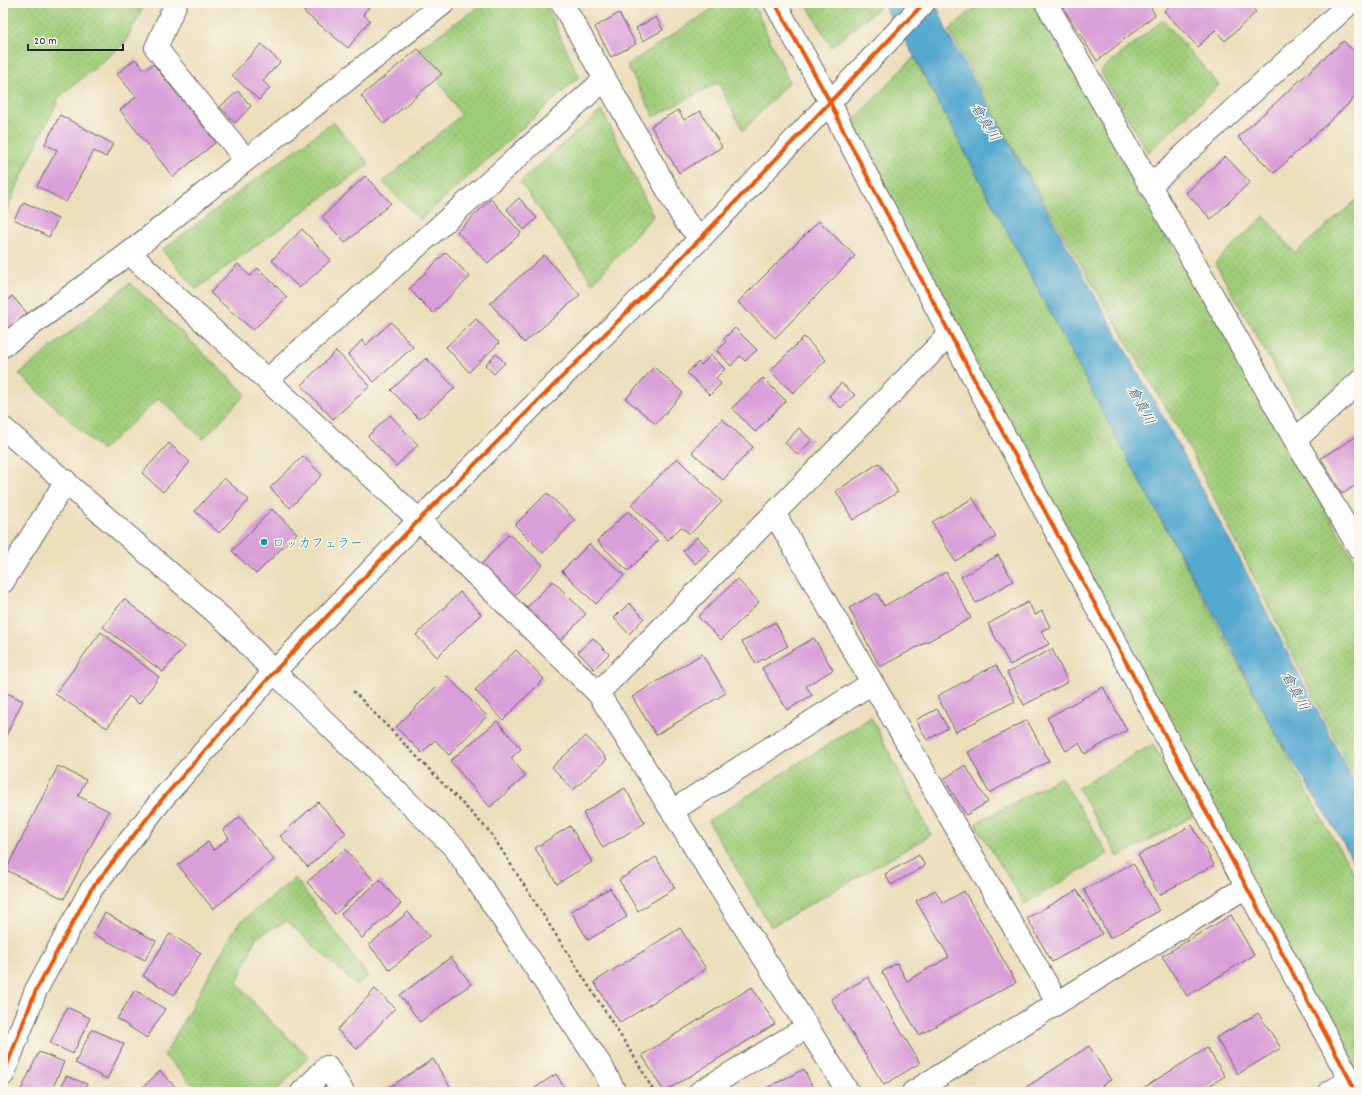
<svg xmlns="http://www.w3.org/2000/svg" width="1362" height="1095" font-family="Dekko,'Klee One',sans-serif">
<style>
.grass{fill:url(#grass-dots);stroke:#61785a}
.water{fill:#54a8cf;stroke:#3b6585}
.building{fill:#d99fd8}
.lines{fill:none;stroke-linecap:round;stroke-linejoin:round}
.minor-casing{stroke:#686468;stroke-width:24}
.path{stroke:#686468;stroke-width:2.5;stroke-dasharray:3 3;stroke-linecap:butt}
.minor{stroke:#fff;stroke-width:22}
.cycleway-casing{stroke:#fbf7ec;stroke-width:6}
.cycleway{stroke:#e8590c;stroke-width:4}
.culture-dot{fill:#0f9aa8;stroke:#fbf7ec;stroke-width:1.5}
.labels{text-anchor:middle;stroke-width:3;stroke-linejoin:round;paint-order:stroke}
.culture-label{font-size:13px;fill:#0d838f;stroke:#fbf7ec;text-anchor:start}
.water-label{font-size:14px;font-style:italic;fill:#365876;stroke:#fbf7ec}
</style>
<defs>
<pattern id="grass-dots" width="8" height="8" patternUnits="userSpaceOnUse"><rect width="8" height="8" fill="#a0cd7a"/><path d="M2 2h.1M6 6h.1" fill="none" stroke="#8ab06a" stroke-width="1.8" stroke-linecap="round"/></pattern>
</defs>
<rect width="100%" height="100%" fill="#fbf7ec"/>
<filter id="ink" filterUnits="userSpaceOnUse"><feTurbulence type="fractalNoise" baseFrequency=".025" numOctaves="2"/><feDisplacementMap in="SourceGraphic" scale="8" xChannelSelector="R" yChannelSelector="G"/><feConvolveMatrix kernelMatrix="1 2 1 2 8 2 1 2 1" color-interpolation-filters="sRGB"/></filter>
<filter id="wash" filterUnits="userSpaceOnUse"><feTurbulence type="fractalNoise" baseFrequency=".012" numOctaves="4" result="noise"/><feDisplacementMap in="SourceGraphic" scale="16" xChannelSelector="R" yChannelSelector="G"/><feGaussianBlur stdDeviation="0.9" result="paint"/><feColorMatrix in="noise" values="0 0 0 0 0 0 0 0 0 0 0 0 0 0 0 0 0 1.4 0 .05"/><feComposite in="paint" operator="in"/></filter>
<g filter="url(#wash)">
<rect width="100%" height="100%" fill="#ebdebb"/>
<path class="grass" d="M 4,3 L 145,3 L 125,43 L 57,99 L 57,104 L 40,136 L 3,218 Z
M 484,3 L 545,3 L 579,77 L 420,220 L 383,182 L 461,115 L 418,49 Z
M 721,3 L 753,3 L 789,82 L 743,131 L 718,82 L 654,117 L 627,65 Z
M 806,3 L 879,3 L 881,6 L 831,47 Z
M 980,3 L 1034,3 L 1359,568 L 1359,787 L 1186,442 L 1028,175 L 949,30 Z
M 1163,20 L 1219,85 L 1148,153 L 1100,71 Z
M 914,57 L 1273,729 L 1327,828 L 1359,881 L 1359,1092 L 847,127 Z
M 602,110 L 653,216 L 593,283 L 520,182 Z
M 333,122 L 369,164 L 196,289 L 162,250 Z
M 1359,198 L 1359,367 L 1303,418 L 1215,263 L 1264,216 L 1295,253 Z
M 130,283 L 246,394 L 203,439 L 159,398 L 102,450 L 19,374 Z
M 871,717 L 931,835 L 771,927 L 708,821 Z
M 1153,744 L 1193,816 L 1118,857 L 1078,788 Z
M 1061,777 L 1108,854 L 1025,904 L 975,824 Z
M 295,878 L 368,976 L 356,985 L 287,921 L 256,937 L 237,983 L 272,1023 L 309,1056 L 275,1092 L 200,1092 L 164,1056 L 237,925 Z"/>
<path class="water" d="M 882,3 L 936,3 L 947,32 L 1163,417 L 1241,562 L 1359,792 L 1359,873 L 1342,841 L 1273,729 L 1221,627 L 1126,456 L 914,56 Z"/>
<g id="blocks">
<path class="building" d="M 311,3 L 372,3 L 363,14 L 370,20 L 348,48 L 304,12 Z
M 1060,3 L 1153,3 L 1150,6 L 1155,15 L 1097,61 Z
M 1172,3 L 1247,3 L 1256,12 L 1225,41 L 1215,30 L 1198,47 L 1164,11 Z
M 619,13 L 636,44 L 611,57 L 595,27 Z
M 656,17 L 663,30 L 643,41 L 636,28 Z
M 1343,41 L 1359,56 L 1359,94 L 1274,173 L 1238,137 Z
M 261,44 L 280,62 L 263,81 L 270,88 L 259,100 L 232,75 Z
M 418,49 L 442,74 L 384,124 L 361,96 Z
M 135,59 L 145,70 L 153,64 L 216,142 L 173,177 L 120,110 L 136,97 L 117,74 Z
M 238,91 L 251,106 L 235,123 L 220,107 Z
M 678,110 L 684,120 L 700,111 L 722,147 L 679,173 L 651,126 Z
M 60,115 L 113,144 L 106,157 L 94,151 L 66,202 L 37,186 L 57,150 L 45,144 Z
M 1225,156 L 1250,182 L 1211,219 L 1186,193 Z
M 365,176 L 391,203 L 345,243 L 322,217 Z
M 519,198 L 537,218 L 524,230 L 507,209 Z
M 491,199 L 521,233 L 488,263 L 457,232 Z
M 24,202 L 58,219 L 49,237 L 14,219 Z
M 819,221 L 855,256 L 775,338 L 738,302 Z
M 302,229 L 331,260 L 299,288 L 272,260 Z
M 446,252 L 470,277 L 433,313 L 409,289 Z
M 544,255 L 580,295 L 524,343 L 490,303 Z
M 238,264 L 250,276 L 258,268 L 287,297 L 253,330 L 210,293 Z
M 12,296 L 27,313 L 7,331 L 3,327 L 3,304 Z
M 476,319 L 499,343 L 469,372 L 446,347 Z
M 391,322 L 413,347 L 374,382 L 348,355 L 362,340 L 366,345 Z
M 735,328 L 757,350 L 745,361 L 740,356 L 731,366 L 717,351 L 726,342 L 724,339 Z
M 804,337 L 826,360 L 793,393 L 770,371 Z
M 336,351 L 370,386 L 333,419 L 301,385 Z
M 496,354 L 505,363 L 494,374 L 485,365 Z
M 711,355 L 725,369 L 716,378 L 721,384 L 710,395 L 687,373 L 698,362 L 701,365 Z
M 426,358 L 455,388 L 419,419 L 391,390 Z
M 654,367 L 683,393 L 656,424 L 626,399 Z
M 763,378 L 786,401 L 755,432 L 732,408 Z
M 841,383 L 855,395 L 841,408 L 829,396 Z
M 390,415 L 418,445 L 396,466 L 368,436 Z
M 722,419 L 753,447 L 723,480 L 692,452 Z
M 799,428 L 812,440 L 798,455 L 785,443 Z
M 1359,435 L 1359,483 L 1342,494 L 1321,458 Z
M 169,443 L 190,462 L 163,492 L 142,473 Z
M 303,456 L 322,475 L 290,508 L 270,488 Z
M 677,458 L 722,502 L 690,534 L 681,527 L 668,540 L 631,505 Z
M 879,463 L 898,492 L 853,520 L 836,491 Z
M 224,478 L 249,500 L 219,533 L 195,511 Z
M 547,493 L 575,520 L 543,553 L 515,525 Z
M 973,498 L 996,537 L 955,561 L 932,522 Z
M 272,509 L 297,533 L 256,574 L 232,551 Z
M 628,511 L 658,541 L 628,571 L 597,541 Z
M 509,534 L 543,565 L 512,598 L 479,567 Z
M 697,537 L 710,550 L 695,564 L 683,551 Z
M 589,544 L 624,575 L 596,604 L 562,571 Z
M 998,555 L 1013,581 L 976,603 L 961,577 Z
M 946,572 L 971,618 L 880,667 L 849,608 L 877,593 L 884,606 Z
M 737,579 L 759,602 L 721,640 L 698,617 Z
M 553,581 L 586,614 L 558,643 L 525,609 Z
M 460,592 L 481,614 L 437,657 L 416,635 Z
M 124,599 L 184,647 L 163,672 L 103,627 Z
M 1028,602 L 1035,615 L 1042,611 L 1050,627 L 1041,631 L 1049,644 L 1010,665 L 988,624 Z
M 629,603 L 644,618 L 629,634 L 614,618 Z
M 775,622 L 788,646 L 756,663 L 742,642 Z
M 101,632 L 159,677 L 139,704 L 129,696 L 107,728 L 55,694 Z
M 593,638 L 609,654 L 594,669 L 578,652 Z
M 814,638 L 833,670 L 806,686 L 812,695 L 787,710 L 762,668 Z
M 1052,649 L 1068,682 L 1024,705 L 1007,673 Z
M 516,650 L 544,679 L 503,720 L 475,690 Z
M 702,654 L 726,693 L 656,735 L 632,697 Z
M 996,665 L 1015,701 L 956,732 L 937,696 Z
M 447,676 L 487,716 L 449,755 L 435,740 L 422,753 L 396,727 Z
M 1103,687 L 1127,730 L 1085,754 L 1079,743 L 1066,751 L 1047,718 Z
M 3,691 L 23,701 L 3,741 Z
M 937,709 L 948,728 L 927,740 L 916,720 Z
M 1027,720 L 1049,761 L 989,793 L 968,752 Z
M 497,721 L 521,749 L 511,758 L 526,776 L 490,807 L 450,761 Z
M 586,736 L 607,759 L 573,790 L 552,767 Z
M 965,765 L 988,802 L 966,815 L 944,779 Z
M 58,766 L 86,780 L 78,796 L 109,811 L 64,899 L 6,870 Z
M 625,788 L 645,823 L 603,848 L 583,813 Z
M 318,802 L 346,833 L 308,867 L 280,836 Z
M 240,817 L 274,860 L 213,909 L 178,865 L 208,842 L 214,850 L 229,838 L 223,830 Z
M 1192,825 L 1214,865 L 1159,895 L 1138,855 Z
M 570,826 L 592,862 L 557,884 L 535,848 Z
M 345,849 L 373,880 L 335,914 L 307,882 Z
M 919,855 L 925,866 L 891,885 L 885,874 Z
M 656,857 L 675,888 L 638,911 L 619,880 Z
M 1133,863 L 1159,911 L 1110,938 L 1084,890 Z
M 380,880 L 401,904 L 362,938 L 341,914 Z
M 610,888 L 627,917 L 588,940 L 571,911 Z
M 935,890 L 943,903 L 964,891 L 1016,982 L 919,1035 L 882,972 L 897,963 L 907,981 L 949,957 L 916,901 Z
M 1077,890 L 1102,934 L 1052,962 L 1027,918 Z
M 408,912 L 429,936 L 390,970 L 369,945 Z
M 105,913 L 156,941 L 145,960 L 93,934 Z
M 1231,915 L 1254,955 L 1187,996 L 1162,956 Z
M 680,928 L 706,969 L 620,1023 L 594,982 Z
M 170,934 L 201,953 L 174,995 L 143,976 Z
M 451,957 L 471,984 L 420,1022 L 400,995 Z
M 868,977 L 920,1063 L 884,1085 L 831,999 Z
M 752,987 L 775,1024 L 664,1092 L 642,1055 Z
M 375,989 L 395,1008 L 357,1049 L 337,1030 Z
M 135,990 L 165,1009 L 147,1038 L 117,1019 Z
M 67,1007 L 90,1018 L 73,1054 L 50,1043 Z
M 1258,1013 L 1281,1048 L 1238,1074 L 1216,1038 Z
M 92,1029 L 124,1044 L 107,1079 L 75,1063 Z
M 1089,1046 L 1111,1080 L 1092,1092 L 1019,1092 Z
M 1207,1048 L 1225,1076 L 1199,1092 L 1137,1092 Z
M 39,1052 L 64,1062 L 51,1092 L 20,1092 Z
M 433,1059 L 452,1090 L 448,1092 L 386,1092 L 385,1090 Z
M 804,1069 L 815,1092 L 759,1092 Z
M 160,1071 L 180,1092 L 143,1092 L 141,1089 Z
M 556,1074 L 567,1092 L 529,1092 Z
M 66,1076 L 87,1084 L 84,1092 L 59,1092 Z"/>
</g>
</g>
<g filter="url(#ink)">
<use href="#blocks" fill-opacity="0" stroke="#686468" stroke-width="1"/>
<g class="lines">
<g class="minor-casing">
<path id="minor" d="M 176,3 L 156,48 L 246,160
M 562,3 L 685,221 L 701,238
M 775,3 L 830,102 L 842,128 L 950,334 L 1350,1080 L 1355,1092
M 1046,3 L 1295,440 L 1359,548
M 1151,185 L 1350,3
M 129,253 L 419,520 L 598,693 L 848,1092
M 3,346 L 129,253 L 444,3
M 267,380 L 604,80
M 3,428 L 230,625 L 274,672 L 455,848 L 602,1067 L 615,1092
M 1295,440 L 1359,382
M 774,513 L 1057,1002
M 3,582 L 66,481
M 598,693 L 950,334
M 672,811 L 872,683
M 3,1075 L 36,990 L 90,891 L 164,797 L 274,672 L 419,520 L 701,238 L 924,3
M 302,1092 L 327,1067 L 343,1092
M 700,1092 L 807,1027
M 913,1092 L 1246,887
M 1330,1092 L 1350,1080"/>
</g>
<path class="path" d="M 353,691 L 490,832 L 635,1058 L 654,1092"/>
<use href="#minor" class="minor"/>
<g class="cycleway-casing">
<path id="cycleway" d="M 775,3 L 830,102 L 842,128 L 950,334 L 1350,1080 L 1355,1092
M 3,1075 L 36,990 L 90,891 L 164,797 L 274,672 L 419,520 L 701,238 L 924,3"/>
</g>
<use href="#cycleway" class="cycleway"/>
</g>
</g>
<circle class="culture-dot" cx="264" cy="542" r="4"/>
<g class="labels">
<g class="culture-label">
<text x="272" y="547">ロッカフェラー</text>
</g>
<g class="water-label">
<text transform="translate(986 122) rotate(59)" y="5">倉真川</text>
<text transform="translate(1142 405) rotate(62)" y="5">倉真川</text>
<text transform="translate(1296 691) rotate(63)" y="5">倉真川</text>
</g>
</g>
<rect width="1362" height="1095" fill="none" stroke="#fbf7ec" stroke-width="16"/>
<path d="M28 44v6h95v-6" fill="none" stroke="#22223b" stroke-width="2"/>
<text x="34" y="44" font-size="12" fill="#22223b" stroke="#fbf7ec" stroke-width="3" paint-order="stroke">20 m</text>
</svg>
